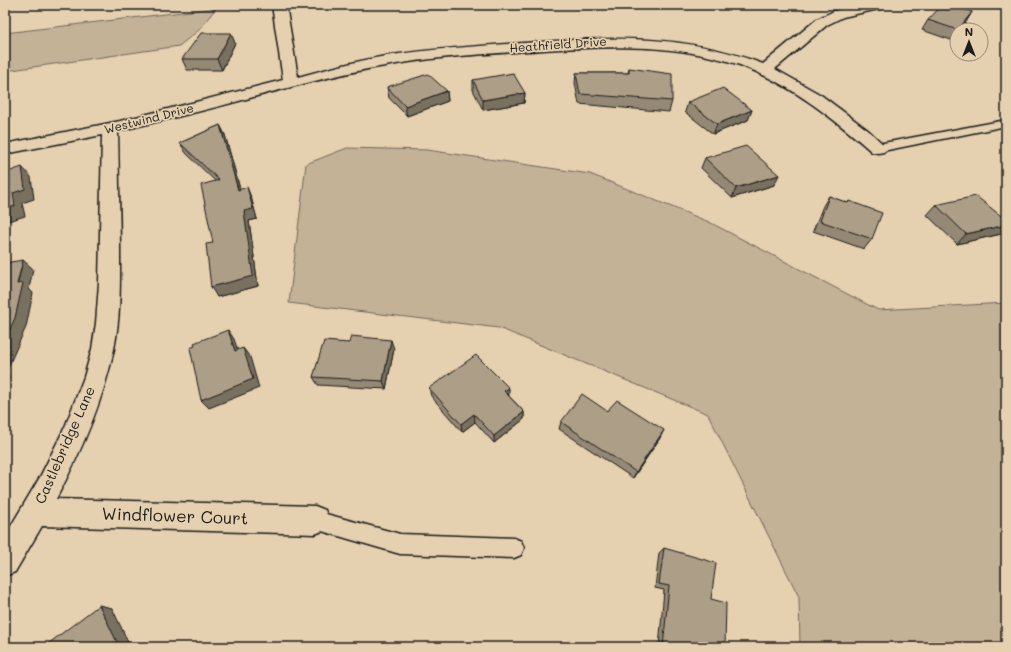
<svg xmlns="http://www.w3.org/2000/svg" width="1011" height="652" font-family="Mali,sans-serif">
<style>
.green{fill:#c4b297;stroke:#70675a}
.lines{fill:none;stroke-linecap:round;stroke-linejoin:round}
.lane-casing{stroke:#1c1c1c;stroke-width:3}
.street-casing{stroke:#1c1c1c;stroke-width:3}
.lane{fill:#e5d0af;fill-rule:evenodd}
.street{fill:#e5d0af;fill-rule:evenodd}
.wall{fill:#958874;stroke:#1c1c1c}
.shaded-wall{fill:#796f5e;stroke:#1c1c1c}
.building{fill:#ad9e87;stroke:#1c1c1c}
.labels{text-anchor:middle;stroke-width:3.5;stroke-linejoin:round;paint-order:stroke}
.far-street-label{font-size:12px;fill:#1c1c1c;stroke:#e5d0af}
.street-label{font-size:14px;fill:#1c1c1c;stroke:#e5d0af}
.near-street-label{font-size:17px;fill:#1c1c1c;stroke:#e5d0af}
</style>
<rect width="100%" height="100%" fill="#e5d0af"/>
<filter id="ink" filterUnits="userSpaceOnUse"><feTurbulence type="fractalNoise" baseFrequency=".025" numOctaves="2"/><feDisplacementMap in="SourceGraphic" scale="8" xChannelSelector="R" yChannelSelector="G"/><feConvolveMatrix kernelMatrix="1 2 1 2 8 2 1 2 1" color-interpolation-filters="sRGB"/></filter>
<g filter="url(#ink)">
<path class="green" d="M 216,8 L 199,30 L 179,46 L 5,71 L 5,33 Z
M 347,148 L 427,150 L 590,174 L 709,222 L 878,310 L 1006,303 L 1006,647 L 800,647 L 799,597 L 708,414 L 499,328 L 289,303 L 306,164 Z"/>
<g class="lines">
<g class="lane-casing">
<path id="lane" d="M 1006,120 L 1006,126 L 878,152 L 874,151 L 872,148 L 874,145 L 878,144 Z
M 315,511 L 400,534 L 514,538 L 521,541 L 524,548 L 521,555 L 514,558 L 400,554 L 308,527 L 306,520 L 308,513 Z"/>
</g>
<g class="street-casing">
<path id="street" d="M 272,5 L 286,5 L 298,77 C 327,69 356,61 386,56 C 432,49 478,46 524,43 C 609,37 682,33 763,64 L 817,19 L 834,11 L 861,5 L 885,5 L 883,8 L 843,17 L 827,25 L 775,69 L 821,95 L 869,131 L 887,148 L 884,152 L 878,153 L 872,152 C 832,117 790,84 740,65 C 676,43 609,46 543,50 C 490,54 437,56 385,66 C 342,73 299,85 257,96 C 211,109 165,120 118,131 C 119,169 119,206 120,244 C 120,279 121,315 114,349 C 103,402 81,452 56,499 L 315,506 L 325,510 L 329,520 L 325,530 L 315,534 L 42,526 L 15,572 L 5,576 L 5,536 L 40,477 L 65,427 L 84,377 L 92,349 L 96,323 L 99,283 L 102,135 L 5,154 L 5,144 L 120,121 L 283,80 Z"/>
</g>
<use href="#lane" class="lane"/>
<use href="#street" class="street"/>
</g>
<path class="wall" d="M 972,12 L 966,22 L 957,30 L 957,33 L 951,40 L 922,30 L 928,20 Z
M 235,43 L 222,70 L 187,70 L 182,59 Z
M 629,68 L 672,101 L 669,112 L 579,104 L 575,83 L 576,73 L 628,73 Z
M 473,80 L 525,93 L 524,103 L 483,110 L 473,90 Z
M 387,87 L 447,91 L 448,101 L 407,116 L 389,98 Z
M 688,102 L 752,110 L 748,120 L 713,134 L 685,112 Z
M 220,125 L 225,135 L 240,189 L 251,197 L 257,219 L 249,221 L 258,286 L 217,297 L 213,243 L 215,181 L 186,153 L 180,143 Z
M 1006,149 L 1006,163 L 1004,152 Z
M 705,158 L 774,185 L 732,198 L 701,168 Z
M 829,196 L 847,203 L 849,201 L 872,239 L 864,249 L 813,231 L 823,206 Z
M 936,205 L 1006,220 L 1006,229 L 1001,234 L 957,244 L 927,215 Z
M 394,349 L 386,389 L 318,385 L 313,377 Z
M 429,388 L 509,396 L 524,412 L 524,419 L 494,443 L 475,422 L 462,432 L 431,396 Z
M 607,411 L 660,438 L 633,478 L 559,429 L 561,422 Z
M 664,548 L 711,599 L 725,647 L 659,647 L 664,590 L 655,588 L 659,553 Z"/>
<path class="shaded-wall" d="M 972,12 L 966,22 L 959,30 L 958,30 Z
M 957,31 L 957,33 L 951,40 Z
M 231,33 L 235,43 L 222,70 L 217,59 Z
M 447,91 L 448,101 L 407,116 L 405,106 Z
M 525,93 L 524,103 L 483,110 L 483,100 Z
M 752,110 L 748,120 L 713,134 L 717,124 Z
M 220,125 L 225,135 L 243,200 L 238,190 Z
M 22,167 L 31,177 L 34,199 L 22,203 L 25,216 L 5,222 L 5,209 L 13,193 Z
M 779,175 L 774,185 L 732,198 L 736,188 Z
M 247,187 L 251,197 L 257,219 L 249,221 L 258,286 L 217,297 L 211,287 L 244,211 Z
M 1006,225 L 1006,229 L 1001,234 L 957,244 L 966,234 Z
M 23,260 L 33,269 L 29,289 L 33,293 L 26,327 L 5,374 L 9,377 L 5,388 L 5,340 Z
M 228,330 L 234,339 L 241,360 L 235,351 Z
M 391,340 L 394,349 L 386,389 L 383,381 Z
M 243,348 L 250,357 L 259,388 L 209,408 L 201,400 Z
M 509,388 L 509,396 L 504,391 Z
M 524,412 L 524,419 L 494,443 L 494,436 Z
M 474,414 L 475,422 L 462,432 L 461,424 Z
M 664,430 L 660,438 L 633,478 L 636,472 Z
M 99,605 L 112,608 L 129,644 L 126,647 L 111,647 Z"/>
<path class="building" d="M 942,5 L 949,5 L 972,12 L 958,30 L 928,20 Z
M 201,33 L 231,33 L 217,59 L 182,59 Z
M 629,68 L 672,74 L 672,101 L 580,94 L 576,73 L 629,73 Z
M 513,73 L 525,93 L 483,100 L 473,80 Z
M 428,74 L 447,91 L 405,106 L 387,87 Z
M 723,88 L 752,110 L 717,124 L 688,102 Z
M 220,125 L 238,190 L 247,187 L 253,209 L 244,211 L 253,276 L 211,287 L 206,244 L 213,243 L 201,185 L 219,180 L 180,143 Z
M 746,146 L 779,175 L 736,188 L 705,158 Z
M 22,167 L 25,189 L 13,193 L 15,206 L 5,209 L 5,173 Z
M 829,196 L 848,203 L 849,201 L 882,213 L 872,239 L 820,221 Z
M 976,196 L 1006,220 L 1006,225 L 966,234 L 936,205 Z
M 23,260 L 17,284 L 23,283 L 15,318 L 5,340 L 5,263 Z
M 228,330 L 235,351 L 243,348 L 253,379 L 201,400 L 190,348 L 195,346 L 194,343 Z
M 351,336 L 391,340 L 383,381 L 313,377 L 324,341 L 349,343 Z
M 476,355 L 509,388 L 504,391 L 524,412 L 494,436 L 474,414 L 461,424 L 429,388 Z
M 582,394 L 607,411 L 617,400 L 664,430 L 636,472 L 561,422 Z
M 664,548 L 716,563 L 711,599 L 726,603 L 725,647 L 663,647 L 669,586 L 659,584 Z
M 99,605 L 117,642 L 111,647 L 44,647 Z"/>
</g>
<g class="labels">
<g class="far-street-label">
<text transform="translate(558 45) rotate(-4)" y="4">Heathfield Drive</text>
<text transform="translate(149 119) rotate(-14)" y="4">Westwind Drive</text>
</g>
<g class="street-label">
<text transform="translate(65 445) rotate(-66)" y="5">Castlebridge Lane</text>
</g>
<g class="near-street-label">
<text transform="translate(175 516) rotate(2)" y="6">Windflower Court</text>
</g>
</g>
<rect width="1011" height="652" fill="none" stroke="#e5d0af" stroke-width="20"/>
<rect x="10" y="10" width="991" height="632" fill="none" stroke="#1c1c1c" stroke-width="1.5" filter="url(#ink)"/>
<g transform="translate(969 42)"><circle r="19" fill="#e5d0af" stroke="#958874"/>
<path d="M0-3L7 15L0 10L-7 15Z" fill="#1c1c1c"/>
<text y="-6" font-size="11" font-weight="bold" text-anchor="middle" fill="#1c1c1c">N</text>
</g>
</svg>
